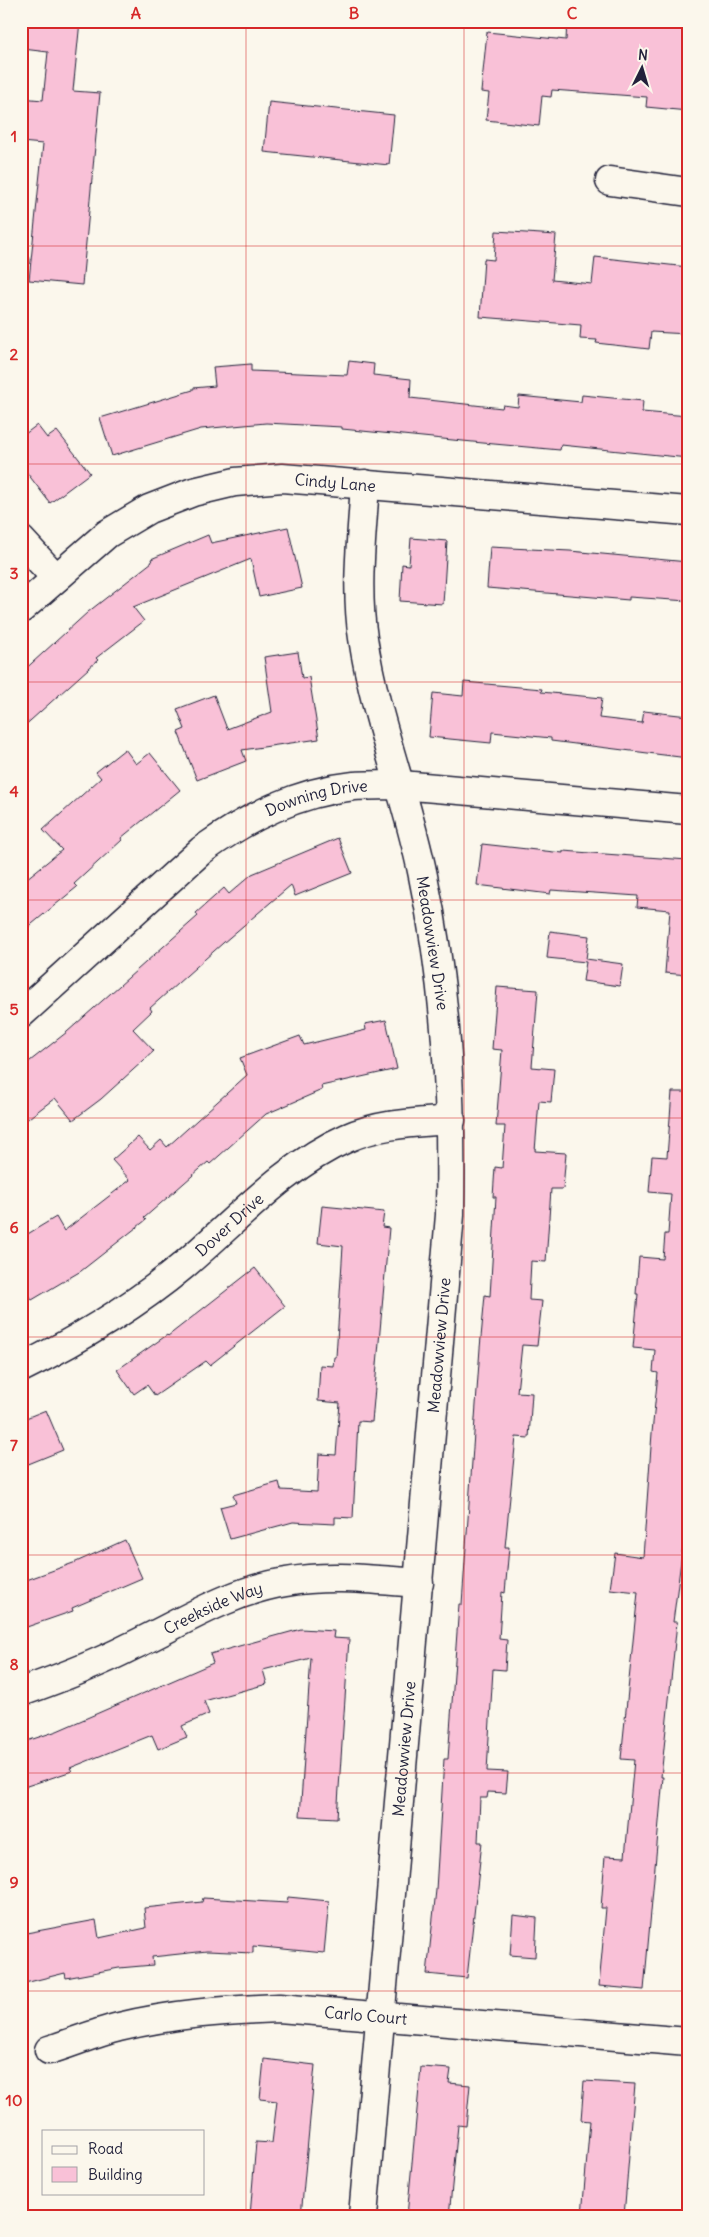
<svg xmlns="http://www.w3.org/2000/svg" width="709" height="2237" font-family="Delius,sans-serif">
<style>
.building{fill:#f9c1d7;stroke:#22223b}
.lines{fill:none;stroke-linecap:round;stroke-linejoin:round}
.minor-casing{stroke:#22223b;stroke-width:31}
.minor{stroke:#fbf7ec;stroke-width:28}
.grid{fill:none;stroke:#d62828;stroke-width:1;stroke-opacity:0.55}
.labels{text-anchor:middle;stroke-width:4.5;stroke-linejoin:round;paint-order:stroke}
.street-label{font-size:16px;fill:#22223b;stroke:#fbf7ec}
.neatline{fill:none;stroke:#d62828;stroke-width:2}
.grid-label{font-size:16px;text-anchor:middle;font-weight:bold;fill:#d62828}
</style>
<rect width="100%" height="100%" fill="#fbf7ec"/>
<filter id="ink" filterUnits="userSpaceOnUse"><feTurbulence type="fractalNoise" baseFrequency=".02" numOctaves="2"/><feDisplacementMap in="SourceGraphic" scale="10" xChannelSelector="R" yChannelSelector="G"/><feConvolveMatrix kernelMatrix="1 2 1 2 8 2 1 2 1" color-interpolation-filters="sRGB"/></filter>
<g filter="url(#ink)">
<path class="building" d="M 26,21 L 80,21 L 73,91 L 100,93 L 82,285 L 29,280 L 43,144 L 21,142 L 21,98 L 43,100 L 48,52 L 23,49 Z
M 567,21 L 662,21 L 688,24 L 688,111 L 646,107 L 647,97 L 552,90 L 551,97 L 542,96 L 539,126 L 486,120 L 489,93 L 481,92 L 487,32 L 566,40 Z
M 269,102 L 394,115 L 389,165 L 264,152 Z
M 496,231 L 556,235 L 552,280 L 592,284 L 595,257 L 688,267 L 688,334 L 651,332 L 649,349 L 596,343 L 597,340 L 580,339 L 581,325 L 480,317 L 484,259 L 494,260 Z
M 349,361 L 374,364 L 373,375 L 411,379 L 410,398 L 502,408 L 503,405 L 518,407 L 519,396 L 581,402 L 582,395 L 643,401 L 642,412 L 688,416 L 688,458 L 561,445 L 560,450 L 483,443 L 342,429 L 342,427 L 266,423 L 201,429 L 112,456 L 100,418 L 193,390 L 193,388 L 215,386 L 213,367 L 251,364 L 251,371 L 347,375 Z
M 37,425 L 47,438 L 57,431 L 90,473 L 50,503 L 21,465 L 21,437 Z
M 288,527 L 302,588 L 259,597 L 251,559 L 133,607 L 144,621 L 96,658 L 98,660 L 21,729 L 21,673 L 88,612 L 152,562 L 151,559 L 208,535 L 211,543 Z
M 411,538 L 447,541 L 443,604 L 400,601 L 402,564 L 409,565 Z
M 490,547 L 570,551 L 688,562 L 688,601 L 629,597 L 629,600 L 487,588 Z
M 298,652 L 302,678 L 309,677 L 319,739 L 242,750 L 246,761 L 197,780 L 178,732 L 185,729 L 177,709 L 214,695 L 227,729 L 272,712 L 264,657 Z
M 464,682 L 542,689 L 541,692 L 602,698 L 599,718 L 642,723 L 644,711 L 688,716 L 688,758 L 551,741 L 551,738 L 492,732 L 491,743 L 429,737 L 433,693 L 463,696 Z
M 125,749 L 136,764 L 150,753 L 180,790 L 121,838 L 122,840 L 74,884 L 77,887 L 21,933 L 21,883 L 62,850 L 43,830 L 101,778 L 96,772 Z
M 338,838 L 352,873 L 295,896 L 291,885 L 223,943 L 150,1008 L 152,1011 L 133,1029 L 154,1051 L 101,1099 L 73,1120 L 55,1098 L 21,1124 L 21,1068 L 67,1032 L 198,916 L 196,913 L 224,888 L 229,894 L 252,874 Z
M 482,844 L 563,853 L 563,851 L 688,860 L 688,975 L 665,973 L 670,910 L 637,907 L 638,896 L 551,890 L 550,894 L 477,885 Z
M 550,931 L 589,936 L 586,959 L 623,964 L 620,986 L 583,981 L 586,962 L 547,958 Z
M 497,987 L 538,990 L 532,1067 L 554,1069 L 551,1102 L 539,1101 L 535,1151 L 566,1153 L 563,1189 L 551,1189 L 546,1262 L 531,1261 L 529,1300 L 542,1301 L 537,1346 L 522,1345 L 517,1392 L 532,1393 L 529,1438 L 516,1437 L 505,1547 L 509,1547 L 505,1593 L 502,1592 L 499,1639 L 507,1640 L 505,1670 L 493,1669 L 487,1771 L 508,1772 L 506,1793 L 488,1792 L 487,1798 L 480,1798 L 478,1842 L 482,1842 L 467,1978 L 427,1974 L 436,1890 L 444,1759 L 448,1759 L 459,1604 L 462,1604 L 480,1348 L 485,1295 L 490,1296 L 496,1197 L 493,1197 L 495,1167 L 502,1168 L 505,1126 L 496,1126 L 502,1050 L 492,1049 Z
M 386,1020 L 397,1069 L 321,1086 L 322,1090 L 266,1114 L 210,1164 L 208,1162 L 144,1218 L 146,1220 L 81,1271 L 32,1300 L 21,1281 L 21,1238 L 56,1217 L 64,1231 L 130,1180 L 112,1160 L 138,1137 L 150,1150 L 161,1140 L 167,1147 L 247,1075 L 240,1058 L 300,1036 L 304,1045 L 366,1030 L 365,1024 Z
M 672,1092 L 688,1092 L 688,1507 L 673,1622 L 677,1622 L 661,1777 L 663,1777 L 644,1990 L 599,1986 L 606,1908 L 601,1908 L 605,1856 L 625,1857 L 634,1760 L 621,1759 L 638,1592 L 610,1589 L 615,1553 L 643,1557 L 652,1433 L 658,1373 L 653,1372 L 655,1350 L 633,1348 L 638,1294 L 636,1294 L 639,1257 L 663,1259 L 665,1234 L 668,1234 L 671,1194 L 649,1192 L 652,1156 L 667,1157 Z
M 322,1206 L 384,1212 L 382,1227 L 389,1228 L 372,1422 L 358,1421 L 353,1518 L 335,1517 L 335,1524 L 293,1522 L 230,1539 L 220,1507 L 236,1503 L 233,1495 L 279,1482 L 281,1490 L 317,1492 L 319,1454 L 336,1455 L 340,1403 L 318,1401 L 320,1365 L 333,1366 L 334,1357 L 336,1357 L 343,1246 L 318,1243 Z
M 255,1268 L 285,1306 L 210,1365 L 206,1361 L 155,1396 L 147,1385 L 134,1394 L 117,1370 L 167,1335 L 168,1336 Z
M 46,1410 L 63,1450 L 21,1467 L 21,1420 Z
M 125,1540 L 142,1578 L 72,1608 L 73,1611 L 21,1629 L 21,1582 L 76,1562 Z
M 301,1629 L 334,1631 L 333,1638 L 349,1639 L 337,1818 L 300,1816 L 311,1658 L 263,1670 L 267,1684 L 204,1701 L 209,1714 L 182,1726 L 187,1737 L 158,1749 L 152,1735 L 70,1768 L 72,1771 L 21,1788 L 21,1743 L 57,1731 L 213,1663 L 210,1654 Z
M 288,1897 L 329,1901 L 324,1953 L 253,1946 L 253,1953 L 207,1951 L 152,1957 L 153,1965 L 119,1968 L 66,1978 L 65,1973 L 21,1984 L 21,1934 L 96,1920 L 99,1938 L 146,1928 L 144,1908 L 202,1902 L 203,1898 L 287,1903 Z
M 513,1915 L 537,1918 L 535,1957 L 510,1955 Z
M 264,2059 L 315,2065 L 301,2216 L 250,2216 L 256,2142 L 272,2143 L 277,2101 L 260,2099 Z
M 421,2067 L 451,2069 L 449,2083 L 470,2085 L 466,2126 L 458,2125 L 449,2216 L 407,2216 Z
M 584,2081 L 635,2084 L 624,2216 L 582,2215 L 590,2121 L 581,2120 Z"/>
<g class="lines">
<g class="minor-casing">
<g id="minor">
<path d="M 610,181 L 688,192"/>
<path d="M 21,540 L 56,578"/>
<path id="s1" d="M 21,609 L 107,534 L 149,509 L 193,492 L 235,482 L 282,478 L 688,511"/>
<path id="s2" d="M 21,1014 L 202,850 C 248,817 297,792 354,786 C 369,785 385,785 401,785 L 688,810"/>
<path id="s3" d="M 21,1368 C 78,1340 135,1306 184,1265 C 236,1221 284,1166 347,1138 C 380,1123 417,1123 451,1120"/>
<path id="s4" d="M 21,1692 C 58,1679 95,1665 130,1647 C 181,1623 229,1591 286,1582 C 330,1574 375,1580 419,1583"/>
<path id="s5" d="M 49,2050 C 72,2043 95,2033 119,2027 C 172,2014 225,2010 279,2008 L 688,2042"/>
<path id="s6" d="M 363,2216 L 450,1215 C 452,1098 447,991 423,876 C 407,796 375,719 363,638 C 355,587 362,535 365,484"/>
</g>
</g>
<use href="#minor" class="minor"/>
</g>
</g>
<path class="grid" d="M 246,21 L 246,2216M 464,21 L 464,2216M 21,246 L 688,246M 21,464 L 688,464M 21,682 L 688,682M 21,900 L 688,900M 21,1118 L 688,1118M 21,1337 L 688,1337M 21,1555 L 688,1555M 21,1773 L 688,1773M 21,1991 L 688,1991"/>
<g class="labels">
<g class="street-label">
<text dy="6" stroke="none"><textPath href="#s1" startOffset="354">Cindy Lane</textPath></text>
<text dy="6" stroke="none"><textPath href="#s2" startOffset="372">Downing Drive</textPath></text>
<text transform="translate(433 943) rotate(81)" y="6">Meadowview Drive</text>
<text dy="6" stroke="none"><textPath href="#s3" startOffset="254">Dover Drive</textPath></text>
<text dy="6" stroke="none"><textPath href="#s6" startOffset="874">Meadowview Drive</textPath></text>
<text dy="6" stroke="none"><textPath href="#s4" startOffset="210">Creekside Way</textPath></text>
<text dy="6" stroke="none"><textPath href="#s6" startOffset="469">Meadowview Drive</textPath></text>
<text dy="6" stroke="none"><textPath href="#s5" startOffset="322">Carlo Court</textPath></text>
</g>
</g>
<rect width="709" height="2237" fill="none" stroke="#fbf7ec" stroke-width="55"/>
<rect x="42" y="2130" width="162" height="65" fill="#fbf7ec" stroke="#a4a2a5"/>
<rect x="52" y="2146" width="25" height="8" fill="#fbf7ec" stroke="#a4a2a5"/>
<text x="88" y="2154" font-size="15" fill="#22223b">Road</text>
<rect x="52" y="2167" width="25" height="15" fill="#f9c1d7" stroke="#a4a2a5"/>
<text x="88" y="2180" font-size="15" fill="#22223b">Building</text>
<g transform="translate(642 68) rotate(5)" stroke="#fbf7ec" stroke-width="4" paint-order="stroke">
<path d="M0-4L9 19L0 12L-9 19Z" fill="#22223b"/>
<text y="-8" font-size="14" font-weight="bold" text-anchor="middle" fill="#22223b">N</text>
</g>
<rect x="28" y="28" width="654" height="2182" class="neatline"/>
<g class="grid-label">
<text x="136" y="19">A</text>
<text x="354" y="19">B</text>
<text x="572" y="19">C</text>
<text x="14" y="142">1</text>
<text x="14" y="360">2</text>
<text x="14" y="579">3</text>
<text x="14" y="797">4</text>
<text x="14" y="1015">5</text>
<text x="14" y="1233">6</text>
<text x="14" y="1451">7</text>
<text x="14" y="1670">8</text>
<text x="14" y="1888">9</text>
<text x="14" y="2106">10</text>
</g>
</svg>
